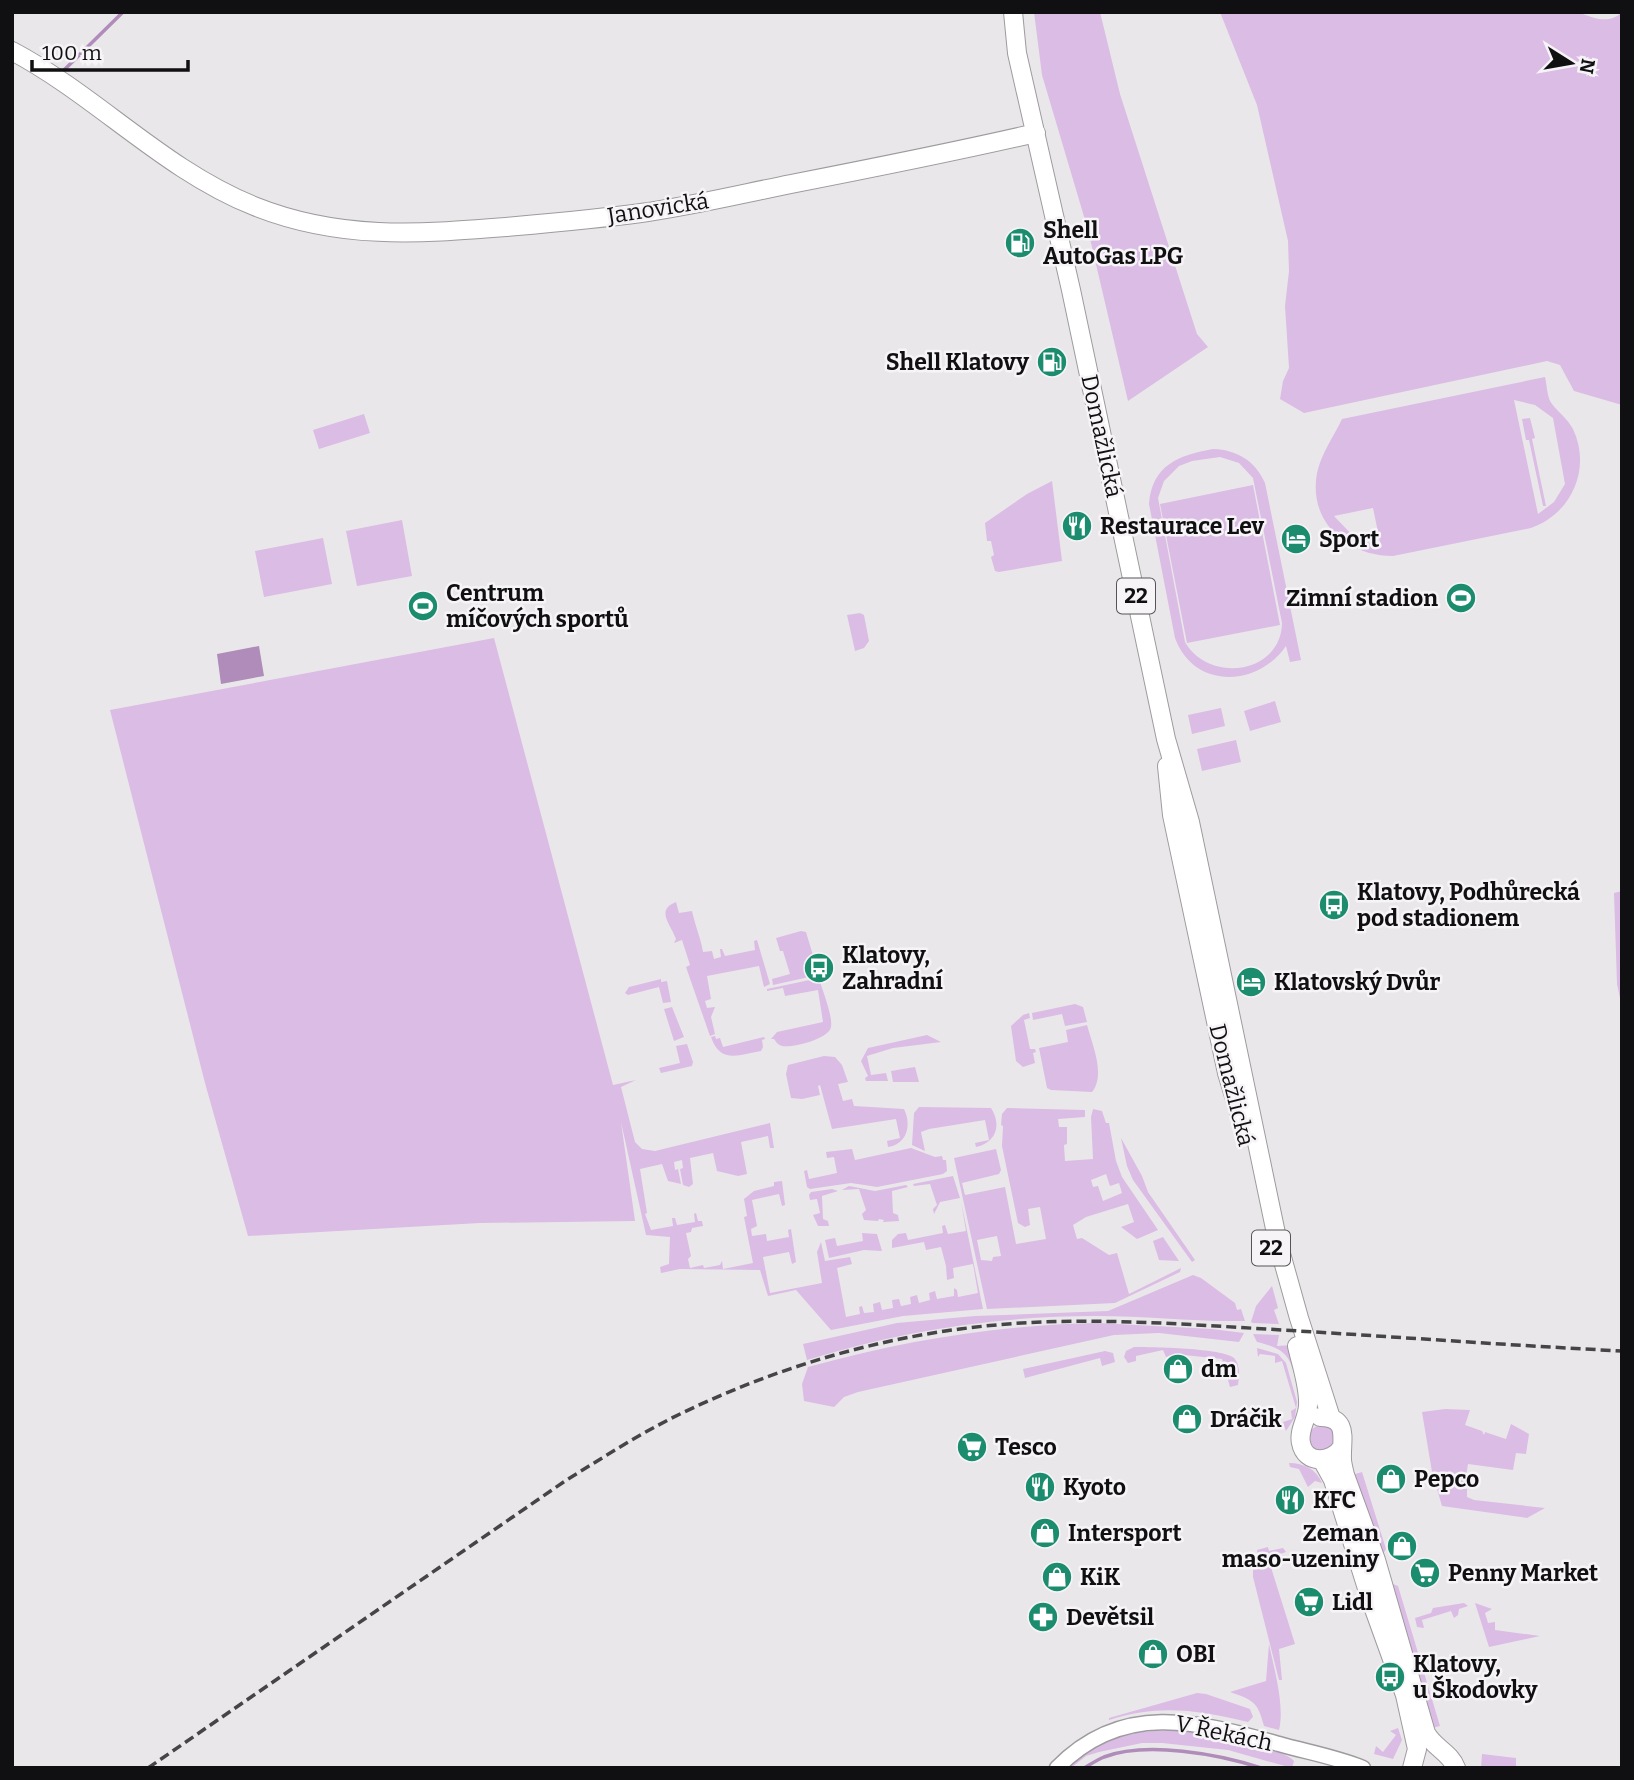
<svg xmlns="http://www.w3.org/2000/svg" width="1634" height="1780" font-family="Bitter,serif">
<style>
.green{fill:#dbbce4;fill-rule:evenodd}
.water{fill:#af8cb9}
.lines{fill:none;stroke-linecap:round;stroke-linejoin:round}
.stream{stroke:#af8cb9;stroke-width:3.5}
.minor-casing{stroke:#9e9b9f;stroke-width:17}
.major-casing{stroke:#9e9b9f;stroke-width:20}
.minor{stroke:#fff;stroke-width:14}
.major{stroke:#fff;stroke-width:18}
.rail{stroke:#454446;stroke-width:3.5;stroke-dasharray:10 5;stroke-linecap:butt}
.labels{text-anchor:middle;stroke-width:5;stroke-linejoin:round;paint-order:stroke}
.shield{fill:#f7f4f8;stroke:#555456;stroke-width:2}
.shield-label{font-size:21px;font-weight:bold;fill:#100f11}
.street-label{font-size:23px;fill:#100f11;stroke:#f7f4f8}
.poi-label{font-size:23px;font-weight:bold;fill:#100f11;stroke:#f7f4f8;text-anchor:start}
</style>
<rect width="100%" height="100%" fill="#eae7eb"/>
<path class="green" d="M 1034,12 L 1100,12 L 1120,94 L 1197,334 L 1208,347 L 1128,401 L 1088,230 L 1042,75 Z
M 1220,12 L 1578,12 C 1593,18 1609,25 1622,12 L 1622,405 L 1574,391 L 1560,365 L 1547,361 L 1304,413 L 1280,399 L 1283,381 L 1289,368 L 1285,306 L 1289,271 L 1288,241 L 1257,105 Z
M 1545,377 C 1547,385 1547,398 1552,404 C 1559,413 1567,418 1573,429 C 1592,469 1571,514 1531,528 L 1393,556 C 1347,556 1308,522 1317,473 C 1321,454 1334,436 1342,419 ZM 1514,400 L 1535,405 L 1553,418 L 1565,484 L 1554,502 L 1538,514 ZM 1373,508 L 1381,547 L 1354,537 L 1334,516 Z
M 364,414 L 370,433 L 319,449 L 313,430 Z
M 1530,418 L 1535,438 L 1532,439 L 1546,506 L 1543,506 L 1529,440 L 1526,440 L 1522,419 Z
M 1213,449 C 1238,450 1255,461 1265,483 L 1301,660 L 1290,662 L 1286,646 C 1258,687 1194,690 1175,638 L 1149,504 C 1152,465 1179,455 1213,449 ZM 1220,457 L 1239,463 L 1253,478 L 1282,623 C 1281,674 1209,684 1185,642 L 1158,498 L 1164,481 L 1179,466 L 1192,461 Z
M 1052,481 L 1062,561 L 999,572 L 995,571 L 991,557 L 994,555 L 991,541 L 987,541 L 985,523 L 1027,494 Z
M 1253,485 L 1280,625 L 1187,643 L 1160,504 Z
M 402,520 L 412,576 L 357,586 L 346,531 Z
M 323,538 L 332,584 L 264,597 L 255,551 Z
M 860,613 L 864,615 L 869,641 L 864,648 L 855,651 L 847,615 Z
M 494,638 L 613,1085 L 636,1080 L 621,1087 L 635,1142 L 642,1149 L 655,1151 L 770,1123 L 774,1148 L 770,1148 L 768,1136 L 741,1142 L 747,1174 L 738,1176 L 717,1171 L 713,1153 L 690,1158 L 693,1184 L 689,1187 L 683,1185 L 680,1169 L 683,1168 L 682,1160 L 674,1162 L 675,1170 L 678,1169 L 681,1184 L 668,1181 L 662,1164 L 640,1169 L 647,1213 L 645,1214 L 651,1230 L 673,1226 L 672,1218 L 675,1218 L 677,1225 L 695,1222 L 694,1214 L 696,1213 L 698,1221 L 702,1221 L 703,1226 L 692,1228 L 691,1232 L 686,1233 L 691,1256 L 688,1259 L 690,1268 L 703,1265 L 704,1268 L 720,1265 L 722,1261 L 723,1269 L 753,1263 L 744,1217 L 747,1216 L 744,1199 L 754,1191 L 774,1186 L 774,1182 L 782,1181 L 785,1205 L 782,1206 L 779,1194 L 752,1200 L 757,1226 L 751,1229 L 752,1236 L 766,1234 L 767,1241 L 789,1237 L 788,1230 L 791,1229 L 796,1262 L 792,1264 L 789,1252 L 763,1257 L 770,1293 L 822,1283 L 817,1252 L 821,1242 L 825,1261 L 850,1257 L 852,1264 L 837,1268 L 846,1317 L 860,1314 L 859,1307 L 862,1306 L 864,1313 L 874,1312 L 873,1304 L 880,1302 L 882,1310 L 893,1308 L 892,1300 L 899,1299 L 901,1306 L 911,1304 L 910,1297 L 917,1295 L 919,1303 L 930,1300 L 929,1293 L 935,1291 L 937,1299 L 954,1296 L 954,1288 L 957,1290 L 958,1297 L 978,1293 L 973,1264 L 953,1268 L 954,1278 L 947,1280 L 946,1266 L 941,1247 L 926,1250 L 924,1242 L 892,1248 L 892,1240 L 898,1234 L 906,1233 L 908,1240 L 943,1233 L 942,1226 L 945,1225 L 948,1234 L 966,1231 L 961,1201 L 983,1309 L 903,1316 L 831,1330 L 796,1290 L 768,1296 L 760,1270 L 680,1269 L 661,1273 L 660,1267 L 669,1264 L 670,1237 L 646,1235 L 621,1122 L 635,1221 L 480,1223 L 248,1236 L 205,1083 L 110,710 Z
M 1275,701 L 1281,722 L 1250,731 L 1244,711 Z
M 1221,708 L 1225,726 L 1192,734 L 1188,715 Z
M 1236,740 L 1241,762 L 1202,771 L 1197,749 Z
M 1622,891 L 1622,1008 L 1617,984 L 1614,893 Z
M 676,902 L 679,913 L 692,911 C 695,925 701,939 703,952 L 712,951 L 714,959 L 721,957 L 720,949 L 722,949 L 725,956 L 755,950 L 754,941 L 757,940 L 770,984 L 764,987 L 759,966 L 707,976 L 711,999 L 705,1001 L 707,1008 L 715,1007 L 711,1017 L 715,1034 L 710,1036 L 686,967 L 690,965 L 682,940 L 674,943 L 676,939 C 671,925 655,910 676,902 Z
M 801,931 L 806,932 L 815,962 L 812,964 L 813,969 L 816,968 L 818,975 L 773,985 L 772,979 L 790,974 L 783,951 L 780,951 L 776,938 Z
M 819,978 C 822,990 833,1015 831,1027 C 829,1039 793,1048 782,1046 C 777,1044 777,1043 774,1039 L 771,1039 L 777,1032 L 823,1022 L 818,990 L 785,996 L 783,988 L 767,991 L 767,989 Z
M 661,979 L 661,982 L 667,981 L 671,1002 L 663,1003 L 659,987 L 628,995 L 625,993 L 629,987 Z
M 1075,1004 L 1083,1007 L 1087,1022 L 1065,1026 L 1062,1014 L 1033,1020 L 1032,1013 Z
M 672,1007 L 684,1037 L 674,1041 L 664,1009 Z
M 1029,1013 L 1030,1018 L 1024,1020 L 1030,1049 L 1035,1049 L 1036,1052 L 1033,1053 L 1035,1063 L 1023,1067 L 1016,1061 L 1011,1026 L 1023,1015 Z
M 1087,1025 C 1092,1044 1106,1075 1092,1092 L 1051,1090 L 1047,1088 L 1039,1048 L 1068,1042 L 1066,1030 Z
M 927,1035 L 941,1042 L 893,1048 L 867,1056 L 871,1075 L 886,1073 L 888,1081 L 866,1081 L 865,1078 L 868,1076 L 861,1061 L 868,1048 Z
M 715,1036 L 716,1039 L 720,1038 L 723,1047 L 764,1037 L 765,1039 L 762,1040 L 763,1047 L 761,1051 C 738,1055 720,1064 711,1037 Z
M 687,1044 L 693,1062 L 692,1066 L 661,1073 L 659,1068 L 680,1063 L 676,1046 Z
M 824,1056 L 835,1057 L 842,1065 L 848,1082 L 838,1084 L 843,1101 L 852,1099 L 854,1106 L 904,1109 C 912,1125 907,1144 888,1147 L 887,1141 L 900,1138 L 896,1119 L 832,1129 L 820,1085 L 818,1086 L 820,1095 L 802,1099 L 791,1098 L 786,1074 L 788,1065 Z
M 915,1067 L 919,1082 L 893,1082 L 891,1071 Z
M 919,1107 L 991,1108 C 1002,1125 996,1143 976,1147 L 975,1143 L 989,1140 L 985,1120 L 929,1129 L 921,1132 L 925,1151 L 912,1145 L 914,1113 Z
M 1007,1108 L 1085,1110 L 1085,1117 L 1058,1119 L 1059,1127 L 1067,1127 L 1067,1144 L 1064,1145 L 1065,1161 L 1093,1159 L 1091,1117 L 1093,1109 L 1102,1111 L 1106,1123 L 1109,1123 L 1116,1161 L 1122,1177 L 1158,1230 L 1137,1239 L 1121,1227 L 1134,1222 L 1128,1204 L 1086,1217 L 1073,1225 L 1077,1239 L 1082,1238 L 1109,1255 L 1117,1253 L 1129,1294 L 1181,1268 L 1180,1272 L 1115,1303 L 987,1309 L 954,1158 L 996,1149 L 1001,1170 L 999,1174 L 962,1183 L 965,1195 L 1005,1187 L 1016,1244 L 1046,1239 L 1040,1207 L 1028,1209 L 1030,1225 L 1025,1227 L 1018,1223 L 1002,1146 L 1003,1126 L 1001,1125 L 1002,1114 ZM 1106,1174 L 1110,1186 L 1119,1183 L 1122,1193 L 1103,1201 L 1098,1186 L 1093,1187 L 1091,1180 ZM 997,1236 L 1001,1256 L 993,1257 L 992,1261 L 981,1260 L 977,1240 Z
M 1121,1138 L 1142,1176 L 1148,1192 L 1195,1260 L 1192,1262 L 1133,1180 L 1127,1166 Z
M 911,1148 L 935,1157 L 942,1156 L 943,1160 L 946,1160 L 947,1171 L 943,1174 L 877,1187 L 851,1183 L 810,1189 L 807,1187 L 804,1171 L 807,1170 L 809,1179 L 837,1173 L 834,1157 L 827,1158 L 826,1152 L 852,1149 L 855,1160 Z
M 953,1176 L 960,1198 L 940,1202 L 934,1214 L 933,1209 L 937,1205 L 930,1184 L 914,1186 L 913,1184 Z
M 906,1185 L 908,1187 L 892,1191 L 893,1213 L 898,1215 L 899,1221 L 883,1222 L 884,1220 L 879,1219 L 878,1221 L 864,1220 L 862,1214 L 866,1210 L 859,1189 L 842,1190 L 849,1186 L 875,1191 Z
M 832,1189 L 838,1191 L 822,1196 L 823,1219 L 828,1221 L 829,1226 L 818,1226 L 813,1215 L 820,1213 L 817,1199 L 810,1200 L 809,1195 L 811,1192 Z
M 862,1233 L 877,1234 L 882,1251 L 864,1250 L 829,1258 L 825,1240 L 835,1238 L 837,1246 L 863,1241 Z
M 1163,1237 L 1179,1261 L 1159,1260 L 1153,1241 Z
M 1193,1275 L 1201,1278 L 1235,1303 L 1237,1310 L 1241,1309 L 1245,1321 C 1195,1322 1146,1316 1096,1316 C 998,1316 900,1331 807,1360 L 803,1344 L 897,1323 L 975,1316 L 1108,1311 Z
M 1272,1286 L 1278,1308 L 1274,1310 L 1279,1324 L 1253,1323 L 1251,1322 L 1256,1306 Z
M 1098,1323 L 1212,1329 L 1244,1333 L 1239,1342 L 1159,1333 L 1114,1335 L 858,1392 L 844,1397 L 834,1407 L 804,1401 L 802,1384 L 808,1367 C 906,1340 997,1325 1098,1323 Z
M 1253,1334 L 1279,1335 L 1277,1346 L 1293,1345 L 1299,1391 C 1290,1359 1291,1350 1257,1342 Z
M 1134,1347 C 1151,1347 1223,1348 1234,1358 C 1241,1366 1239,1376 1238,1385 L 1230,1387 L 1222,1359 L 1175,1354 L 1166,1357 L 1163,1350 L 1136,1356 L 1136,1361 L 1128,1363 L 1124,1357 L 1126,1351 Z
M 1257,1348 L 1278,1354 L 1286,1363 L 1297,1402 L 1295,1417 L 1286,1431 L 1283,1422 L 1292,1419 L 1291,1411 L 1296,1408 L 1282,1361 L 1275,1363 L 1275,1356 L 1260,1354 L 1258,1357 Z
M 1105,1351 L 1113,1353 L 1115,1362 L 1102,1366 L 1100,1358 L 1025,1378 L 1023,1369 Z
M 1445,1409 L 1470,1410 L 1465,1425 L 1482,1431 L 1484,1435 L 1485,1432 L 1506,1439 L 1511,1424 L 1529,1434 L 1526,1454 L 1516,1453 L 1513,1470 L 1468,1464 L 1464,1489 L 1467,1489 L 1467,1497 L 1474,1500 L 1545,1508 L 1527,1518 L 1442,1506 L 1432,1472 L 1422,1412 Z
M1309 1438a13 13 0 1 1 26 0a13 13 0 1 1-26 0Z
M 1289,1463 C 1304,1463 1316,1469 1322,1483 L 1315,1481 L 1308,1487 L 1299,1469 L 1290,1467 Z
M 1362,1472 L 1386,1549 L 1383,1554 L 1349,1476 Z
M 1268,1547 L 1269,1551 L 1283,1548 L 1286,1552 L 1268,1558 L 1295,1644 L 1279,1649 L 1282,1680 L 1279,1680 L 1253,1577 L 1253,1568 L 1259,1565 L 1257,1550 Z
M 1393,1584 L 1398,1586 L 1440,1726 L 1429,1729 L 1395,1610 Z
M 1464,1603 L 1468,1606 L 1459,1609 L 1458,1615 L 1454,1618 L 1451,1611 L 1422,1620 L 1424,1628 L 1417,1627 L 1415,1618 L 1431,1613 L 1433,1608 Z
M 1475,1603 L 1492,1609 L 1485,1613 L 1488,1623 L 1495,1622 L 1495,1630 L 1540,1636 L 1489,1647 Z
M 1269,1644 C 1274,1668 1285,1706 1279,1730 L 1264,1726 C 1258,1702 1253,1700 1230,1692 L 1266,1681 Z
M 1197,1693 L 1206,1694 L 1250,1709 L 1253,1717 L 1248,1722 C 1197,1710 1160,1704 1109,1720 L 1109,1718 Z
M 1398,1728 L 1402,1740 L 1393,1759 L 1374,1754 L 1376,1746 L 1383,1752 L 1396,1735 L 1390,1731 Z
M 1179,1730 C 1200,1733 1283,1747 1294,1761 L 1292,1768 L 1228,1750 L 1162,1743 L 1142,1743 L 1099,1752 L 1086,1756 L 1071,1768 L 1066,1768 C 1075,1761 1083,1753 1092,1747 C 1118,1732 1150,1731 1179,1730 Z
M 1482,1754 L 1516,1758 L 1516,1768 L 1481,1768 Z"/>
<path class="water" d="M 259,646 L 264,676 L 221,684 L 217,654 Z"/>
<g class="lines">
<path class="stream" d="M 61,73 L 123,12
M 1084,1768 C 1091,1764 1097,1760 1104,1757 C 1146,1741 1219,1754 1261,1768"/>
<g class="minor-casing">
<path id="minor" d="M 1057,1768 C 1123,1700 1199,1722 1279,1744 C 1307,1752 1336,1757 1363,1768"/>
</g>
<g class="major-casing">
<path id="major" d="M 1013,12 L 1017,53 L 1071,290 L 1166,739 L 1190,822 L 1278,1243 L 1299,1318 L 1331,1418
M 12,51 C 97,96 164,170 254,206 C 339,240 417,234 506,227 C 551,223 597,219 641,213 C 692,206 741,194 791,184 C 873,168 954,152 1036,133
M 1167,766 L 1172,815 L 1227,1073 L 1246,1135
M 1297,1346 C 1301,1364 1309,1386 1308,1405 C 1308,1418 1298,1430 1301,1443 C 1305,1465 1332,1463 1342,1447
M 1320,1417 C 1350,1417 1341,1440 1342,1459 C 1342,1464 1344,1470 1345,1475 L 1376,1560 L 1426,1733 C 1434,1748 1450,1752 1456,1768
M 1322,1460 L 1333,1480 L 1370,1598 L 1405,1695 L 1417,1749 L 1412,1768"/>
</g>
<use href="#minor" class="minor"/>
<use href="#major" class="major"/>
<path class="rail" d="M 148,1768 L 565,1481 C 599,1460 633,1438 668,1420 C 759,1374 860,1342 960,1329 C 1063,1315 1163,1323 1266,1329 C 1385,1336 1503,1345 1622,1351"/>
</g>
<defs>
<g id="fuel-disc" transform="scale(1.575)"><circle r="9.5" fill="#1b8d6e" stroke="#f7f4f8"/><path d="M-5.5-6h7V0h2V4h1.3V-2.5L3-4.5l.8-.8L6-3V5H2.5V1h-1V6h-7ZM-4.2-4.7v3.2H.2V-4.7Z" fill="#fff"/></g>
<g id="restaurant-disc" transform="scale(1.575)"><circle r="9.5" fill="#1b8d6e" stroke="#f7f4f8"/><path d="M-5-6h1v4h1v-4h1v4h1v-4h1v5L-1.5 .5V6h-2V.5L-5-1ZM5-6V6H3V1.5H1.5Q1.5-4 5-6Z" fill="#fff"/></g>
<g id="hotel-disc" transform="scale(1.575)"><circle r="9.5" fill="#1b8d6e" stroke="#f7f4f8"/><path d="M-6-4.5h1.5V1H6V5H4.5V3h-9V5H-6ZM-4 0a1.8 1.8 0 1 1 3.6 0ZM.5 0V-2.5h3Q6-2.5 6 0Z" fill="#fff"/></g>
<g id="stadium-disc" transform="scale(1.575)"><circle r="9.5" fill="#1b8d6e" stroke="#f7f4f8"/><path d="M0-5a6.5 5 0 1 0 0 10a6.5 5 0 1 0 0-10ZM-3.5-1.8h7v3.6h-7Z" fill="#fff"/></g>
<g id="bus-disc" transform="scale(1.575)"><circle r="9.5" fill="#1b8d6e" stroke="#f7f4f8"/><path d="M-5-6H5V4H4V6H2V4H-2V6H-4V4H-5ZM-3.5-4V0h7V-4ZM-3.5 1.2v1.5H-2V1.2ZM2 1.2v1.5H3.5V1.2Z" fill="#fff"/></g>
<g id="shop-disc" transform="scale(1.575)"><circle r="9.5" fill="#1b8d6e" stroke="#f7f4f8"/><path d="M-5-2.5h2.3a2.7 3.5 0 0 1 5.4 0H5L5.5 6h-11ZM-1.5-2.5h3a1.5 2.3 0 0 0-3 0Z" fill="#fff"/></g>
<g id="supermarket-disc" transform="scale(1.575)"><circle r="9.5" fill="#1b8d6e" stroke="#f7f4f8"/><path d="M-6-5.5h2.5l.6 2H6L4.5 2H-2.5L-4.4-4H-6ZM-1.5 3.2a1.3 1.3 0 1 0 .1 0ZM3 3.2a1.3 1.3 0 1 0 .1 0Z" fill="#fff"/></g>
<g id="pharmacy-disc" transform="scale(1.575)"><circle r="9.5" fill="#1b8d6e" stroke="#f7f4f8"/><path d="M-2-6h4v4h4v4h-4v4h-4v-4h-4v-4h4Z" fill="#fff"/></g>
</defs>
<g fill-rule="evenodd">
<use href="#fuel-disc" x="1020" y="243"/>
<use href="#fuel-disc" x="1052" y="362"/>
<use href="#restaurant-disc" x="1077" y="526"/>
<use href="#hotel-disc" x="1296" y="539"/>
<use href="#stadium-disc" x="1461" y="598"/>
<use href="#stadium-disc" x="423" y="606"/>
<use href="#bus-disc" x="1334" y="905"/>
<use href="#bus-disc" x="819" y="968"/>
<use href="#hotel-disc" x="1251" y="982"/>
<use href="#shop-disc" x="1178" y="1369"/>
<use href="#shop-disc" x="1187" y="1419"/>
<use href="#supermarket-disc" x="972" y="1447"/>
<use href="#shop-disc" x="1391" y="1479"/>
<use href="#restaurant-disc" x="1040" y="1487"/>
<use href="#restaurant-disc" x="1290" y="1500"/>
<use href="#shop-disc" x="1045" y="1533"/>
<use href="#shop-disc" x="1402" y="1546"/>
<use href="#supermarket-disc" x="1425" y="1573"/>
<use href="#shop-disc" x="1057" y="1577"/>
<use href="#supermarket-disc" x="1309" y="1602"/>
<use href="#pharmacy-disc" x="1043" y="1617"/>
<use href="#shop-disc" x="1153" y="1654"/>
<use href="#bus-disc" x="1390" y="1677"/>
</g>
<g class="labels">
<g class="shield">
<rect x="1117" y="578.5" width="38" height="35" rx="5"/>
<rect x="1252" y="1230.5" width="38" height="35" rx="5"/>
</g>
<g class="shield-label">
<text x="1136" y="603">22</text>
<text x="1271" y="1255">22</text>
</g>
<g class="street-label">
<text transform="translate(658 208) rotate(-9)" y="8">Janovická</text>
<text transform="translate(1102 436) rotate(78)" y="8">Domažlická</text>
<text transform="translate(1232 1085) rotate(76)" y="8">Domažlická</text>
<text transform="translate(1224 1733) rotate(12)" y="8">V Řekách</text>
</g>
<g class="poi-label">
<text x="1043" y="238">Shell<tspan x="1043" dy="26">AutoGas LPG</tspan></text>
<text x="1029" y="370" text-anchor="end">Shell Klatovy</text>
<text x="1100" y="534">Restaurace Lev</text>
<text x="1319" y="547">Sport</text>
<text x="446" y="601">Centrum<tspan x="446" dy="26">míčových sportů</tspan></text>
<text x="1438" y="606" text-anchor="end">Zimní stadion</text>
<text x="1357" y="900">Klatovy, Podhůrecká<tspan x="1357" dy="26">pod stadionem</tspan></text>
<text x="842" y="963">Klatovy,<tspan x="842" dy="26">Zahradní</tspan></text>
<text x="1274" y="990">Klatovský Dvůr</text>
<text x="1201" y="1377">dm</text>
<text x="1210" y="1427">Dráčik</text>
<text x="995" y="1455">Tesco</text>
<text x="1414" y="1487">Pepco</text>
<text x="1063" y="1495">Kyoto</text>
<text x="1313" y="1508">KFC</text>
<text x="1068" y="1541">Intersport</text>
<text x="1379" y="1541" text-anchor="end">Zeman<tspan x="1379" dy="26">maso-uzeniny</tspan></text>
<text x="1448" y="1581">Penny Market</text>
<text x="1080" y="1585">KiK</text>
<text x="1332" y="1610">Lidl</text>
<text x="1066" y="1625">Devětsil</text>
<text x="1176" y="1662">OBI</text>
<text x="1413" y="1672">Klatovy,<tspan x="1413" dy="26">u Škodovky</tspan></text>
</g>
</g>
<rect width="1634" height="1780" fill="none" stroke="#100f11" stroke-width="28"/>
<g transform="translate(1571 63) rotate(101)" stroke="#f7f4f8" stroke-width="5" paint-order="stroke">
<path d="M0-5L12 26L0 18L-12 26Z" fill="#100f11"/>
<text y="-10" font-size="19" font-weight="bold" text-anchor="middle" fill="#100f11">N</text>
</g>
<path d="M32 60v10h156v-10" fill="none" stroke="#100f11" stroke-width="3.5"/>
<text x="42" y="60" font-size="21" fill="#100f11" stroke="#f7f4f8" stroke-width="5" paint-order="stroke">100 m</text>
</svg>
